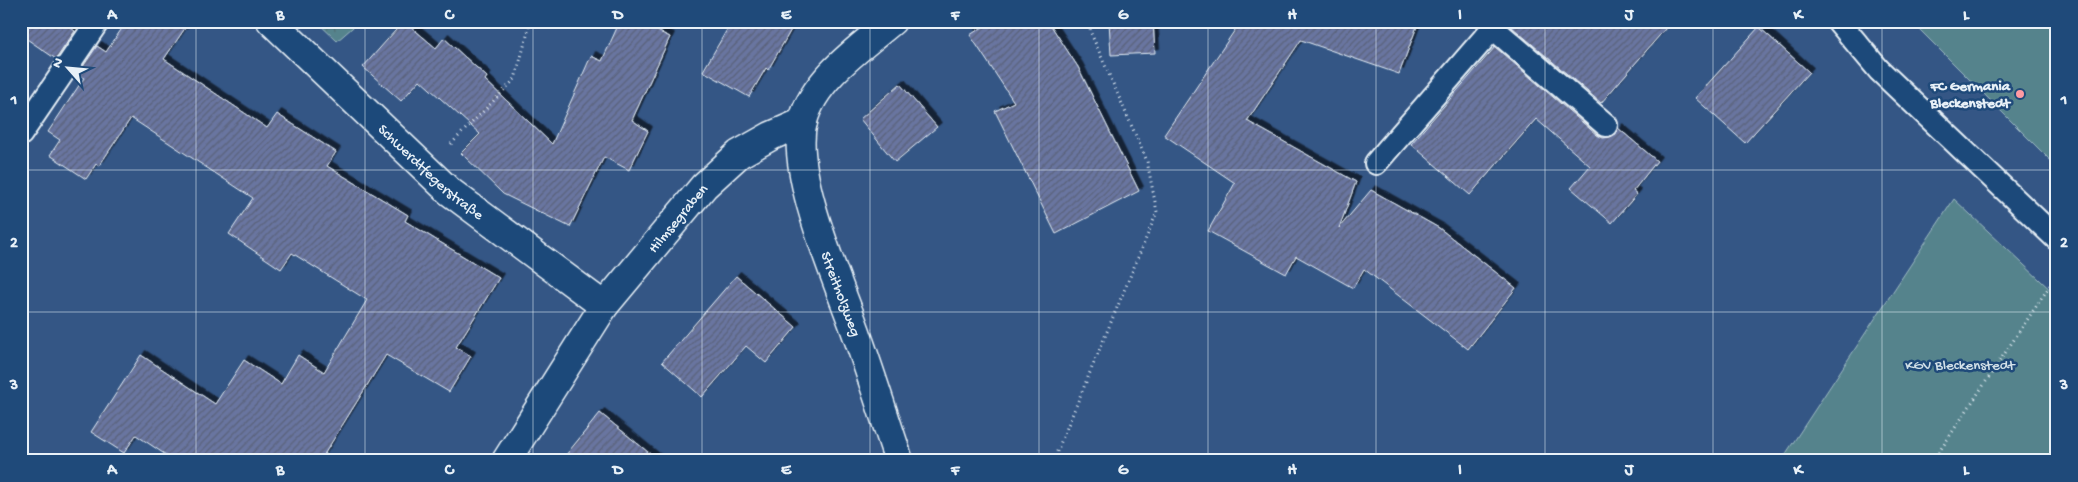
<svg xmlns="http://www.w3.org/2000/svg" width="2078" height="482" font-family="'Gochi Hand',sans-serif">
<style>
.park{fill:url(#park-crowns);stroke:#9ebac2}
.garden{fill:#55838c;stroke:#9ebac2}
.building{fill:url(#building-hatch);stroke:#e8f1f8;filter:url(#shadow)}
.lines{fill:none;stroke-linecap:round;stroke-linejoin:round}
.lane-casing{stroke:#e8f1f8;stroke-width:26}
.street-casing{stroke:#e8f1f8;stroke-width:31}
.secondary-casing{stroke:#e8f1f8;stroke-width:31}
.path{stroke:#e8f1f8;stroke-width:3;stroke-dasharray:1 4;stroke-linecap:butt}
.lane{stroke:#1f4a7a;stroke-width:22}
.street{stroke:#1f4a7a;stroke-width:28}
.secondary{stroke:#1f4a7a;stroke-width:28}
.grid{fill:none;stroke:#e8f1f8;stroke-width:1;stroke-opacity:0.55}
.poi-dot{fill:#ff9aa2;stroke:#1f4a7a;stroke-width:2}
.labels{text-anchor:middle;stroke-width:5;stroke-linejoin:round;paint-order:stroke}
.poi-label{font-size:15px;font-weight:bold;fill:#e8f1f8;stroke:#1f4a7a;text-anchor:end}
.street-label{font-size:15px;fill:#e8f1f8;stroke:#1f4a7a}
.park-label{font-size:15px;fill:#d2e0e8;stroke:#1f4a7a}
.neatline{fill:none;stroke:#e8f1f8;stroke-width:2}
.grid-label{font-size:16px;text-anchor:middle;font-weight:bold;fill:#e8f1f8}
</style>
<defs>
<pattern id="park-crowns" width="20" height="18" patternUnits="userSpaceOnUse" patternTransform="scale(1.25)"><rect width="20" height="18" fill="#55838c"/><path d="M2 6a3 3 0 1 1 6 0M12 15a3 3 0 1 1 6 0" fill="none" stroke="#4f6b72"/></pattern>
<pattern id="building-hatch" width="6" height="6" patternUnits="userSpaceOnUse" patternTransform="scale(1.25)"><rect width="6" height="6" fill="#6975a0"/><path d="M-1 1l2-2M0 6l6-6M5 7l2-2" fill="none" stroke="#596179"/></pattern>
<filter id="shadow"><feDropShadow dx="4.5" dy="-4.5" stdDeviation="0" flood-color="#0009"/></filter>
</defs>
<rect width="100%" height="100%" fill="#345685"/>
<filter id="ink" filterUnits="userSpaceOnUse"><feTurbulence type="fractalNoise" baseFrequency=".02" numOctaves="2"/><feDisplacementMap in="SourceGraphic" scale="10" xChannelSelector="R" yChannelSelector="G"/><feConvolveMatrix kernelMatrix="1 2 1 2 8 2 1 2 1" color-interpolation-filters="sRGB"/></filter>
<g filter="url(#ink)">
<path class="park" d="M 316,21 L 360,21 L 337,41 Z"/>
<path class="garden" d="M 1911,21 L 2057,21 L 2057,167 Z
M 1954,199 L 2057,296 L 2057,461 L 1781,461 Z"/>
<path class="building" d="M 21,21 L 62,21 L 75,31 L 56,59 L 21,35 Z
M 127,21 L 190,21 L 164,59 L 267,128 L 277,114 L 336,152 L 327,166 L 408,215 L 405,221 L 499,278 L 456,347 L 471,356 L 449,392 L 386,355 L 320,461 L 175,461 L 136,435 L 124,453 L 91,432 L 141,355 L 215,404 L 244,360 L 281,384 L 298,355 L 324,372 L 367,300 L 292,253 L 281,269 L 229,234 L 253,198 L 131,118 L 99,166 L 96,164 L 86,179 L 50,155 L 60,140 L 48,132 L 84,78 L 78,74 L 97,46 L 106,52 Z
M 404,21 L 436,48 L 444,38 L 487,77 L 485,80 L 552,144 L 591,56 L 602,61 L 620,21 L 636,21 L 670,37 L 632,120 L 648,131 L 629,170 L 604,157 L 570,227 L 503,194 L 461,153 L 480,134 L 420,80 L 401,101 L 363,67 Z
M 732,21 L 796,21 L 768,70 L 766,68 L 749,97 L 703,71 Z
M 992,21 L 1048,21 L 1078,67 L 1139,191 L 1056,234 L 995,111 L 1014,102 L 970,35 Z
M 1109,21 L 1153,21 L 1155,53 L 1111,55 Z
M 1241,21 L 1419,21 L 1399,74 L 1301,40 L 1247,121 L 1356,182 L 1339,228 L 1371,190 L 1439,228 L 1516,288 L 1468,349 L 1364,269 L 1353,288 L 1296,256 L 1286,274 L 1208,231 L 1235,183 L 1164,135 Z
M 1517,21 L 1672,21 L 1601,103 L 1512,27 Z
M 1759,27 L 1809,72 L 1745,143 L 1695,98 Z
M 1495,47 L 1597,135 L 1603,138 L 1610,137 L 1616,134 L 1618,128 L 1657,161 L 1633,191 L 1637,194 L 1612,223 L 1571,188 L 1590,166 L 1536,119 L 1470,195 L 1411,144 Z
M 900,84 L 937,127 L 895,162 L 860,119 Z
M 736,276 L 796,327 L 766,363 L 746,346 L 702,397 L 662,362 Z
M 600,413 L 659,461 L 561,461 Z"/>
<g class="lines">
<g class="lane-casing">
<path id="lane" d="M 1838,21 L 1879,70 L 2057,239
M 1493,28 L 1606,125
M 21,134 L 98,21
M 1376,163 L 1493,28 L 1495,21"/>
</g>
<g class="street-casing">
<g id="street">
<path id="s1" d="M 271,21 L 449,191 L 604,306"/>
</g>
</g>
<g class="secondary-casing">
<g id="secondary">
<path id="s2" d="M 892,21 C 860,48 814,79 803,121 C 789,173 839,283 857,335 C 872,377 885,419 899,461"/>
<path id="s3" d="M 506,461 L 604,306 L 704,186 L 739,154 L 771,136 L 803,122"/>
</g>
</g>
<path class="path" d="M 451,144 L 515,79 L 531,21
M 1053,461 L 1157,212 L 1147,161 L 1090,31 L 1091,21
M 1933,461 L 2057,275"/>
<use href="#lane" class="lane"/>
<use href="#street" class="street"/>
<use href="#secondary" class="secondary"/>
</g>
</g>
<path class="grid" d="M 196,21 L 196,461M 365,21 L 365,461M 533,21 L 533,461M 702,21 L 702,461M 870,21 L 870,461M 1039,21 L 1039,461M 1208,21 L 1208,461M 1376,21 L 1376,461M 1545,21 L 1545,461M 1713,21 L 1713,461M 1882,21 L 1882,461M 21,170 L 2057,170M 21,312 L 2057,312"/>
<circle class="poi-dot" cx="2020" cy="94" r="5"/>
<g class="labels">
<g class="poi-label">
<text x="2010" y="90">FC Germania<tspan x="2010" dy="17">Bleckenstedt</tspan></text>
</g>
<g class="street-label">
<text dy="5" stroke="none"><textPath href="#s1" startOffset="220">Schwerdtfegerstraße</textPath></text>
<text dy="5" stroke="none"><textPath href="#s3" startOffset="298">Hilmsegraben</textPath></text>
<text dy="5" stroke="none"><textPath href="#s2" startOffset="315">Streitholzweg</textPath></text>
</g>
<g class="park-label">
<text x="1960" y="369">KGV Bleckenstedt</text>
</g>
</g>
<rect width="2078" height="482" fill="none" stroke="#1f4a7a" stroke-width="55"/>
<g transform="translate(68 68) rotate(297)" stroke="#1f4a7a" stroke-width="4" paint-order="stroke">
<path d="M0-4L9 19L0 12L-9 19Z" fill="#e8f1f8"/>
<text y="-8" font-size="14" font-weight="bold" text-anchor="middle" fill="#e8f1f8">N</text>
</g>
<rect x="28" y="28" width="2022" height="426" class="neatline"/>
<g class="grid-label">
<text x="112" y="19">A</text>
<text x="280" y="19">B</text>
<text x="449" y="19">C</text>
<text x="618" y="19">D</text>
<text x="786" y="19">E</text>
<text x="955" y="19">F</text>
<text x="1123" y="19">G</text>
<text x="1292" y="19">H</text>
<text x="1460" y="19">I</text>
<text x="1629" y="19">J</text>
<text x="1798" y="19">K</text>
<text x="1966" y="19">L</text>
<text x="14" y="104">1</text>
<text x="2064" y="104">1</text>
<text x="14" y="247">2</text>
<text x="2064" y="247">2</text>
<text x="14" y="389">3</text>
<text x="2064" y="389">3</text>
<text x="112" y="474">A</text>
<text x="280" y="474">B</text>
<text x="449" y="474">C</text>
<text x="618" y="474">D</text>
<text x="786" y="474">E</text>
<text x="955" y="474">F</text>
<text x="1123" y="474">G</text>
<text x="1292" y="474">H</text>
<text x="1460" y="474">I</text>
<text x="1629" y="474">J</text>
<text x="1798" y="474">K</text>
<text x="1966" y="474">L</text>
</g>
</svg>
